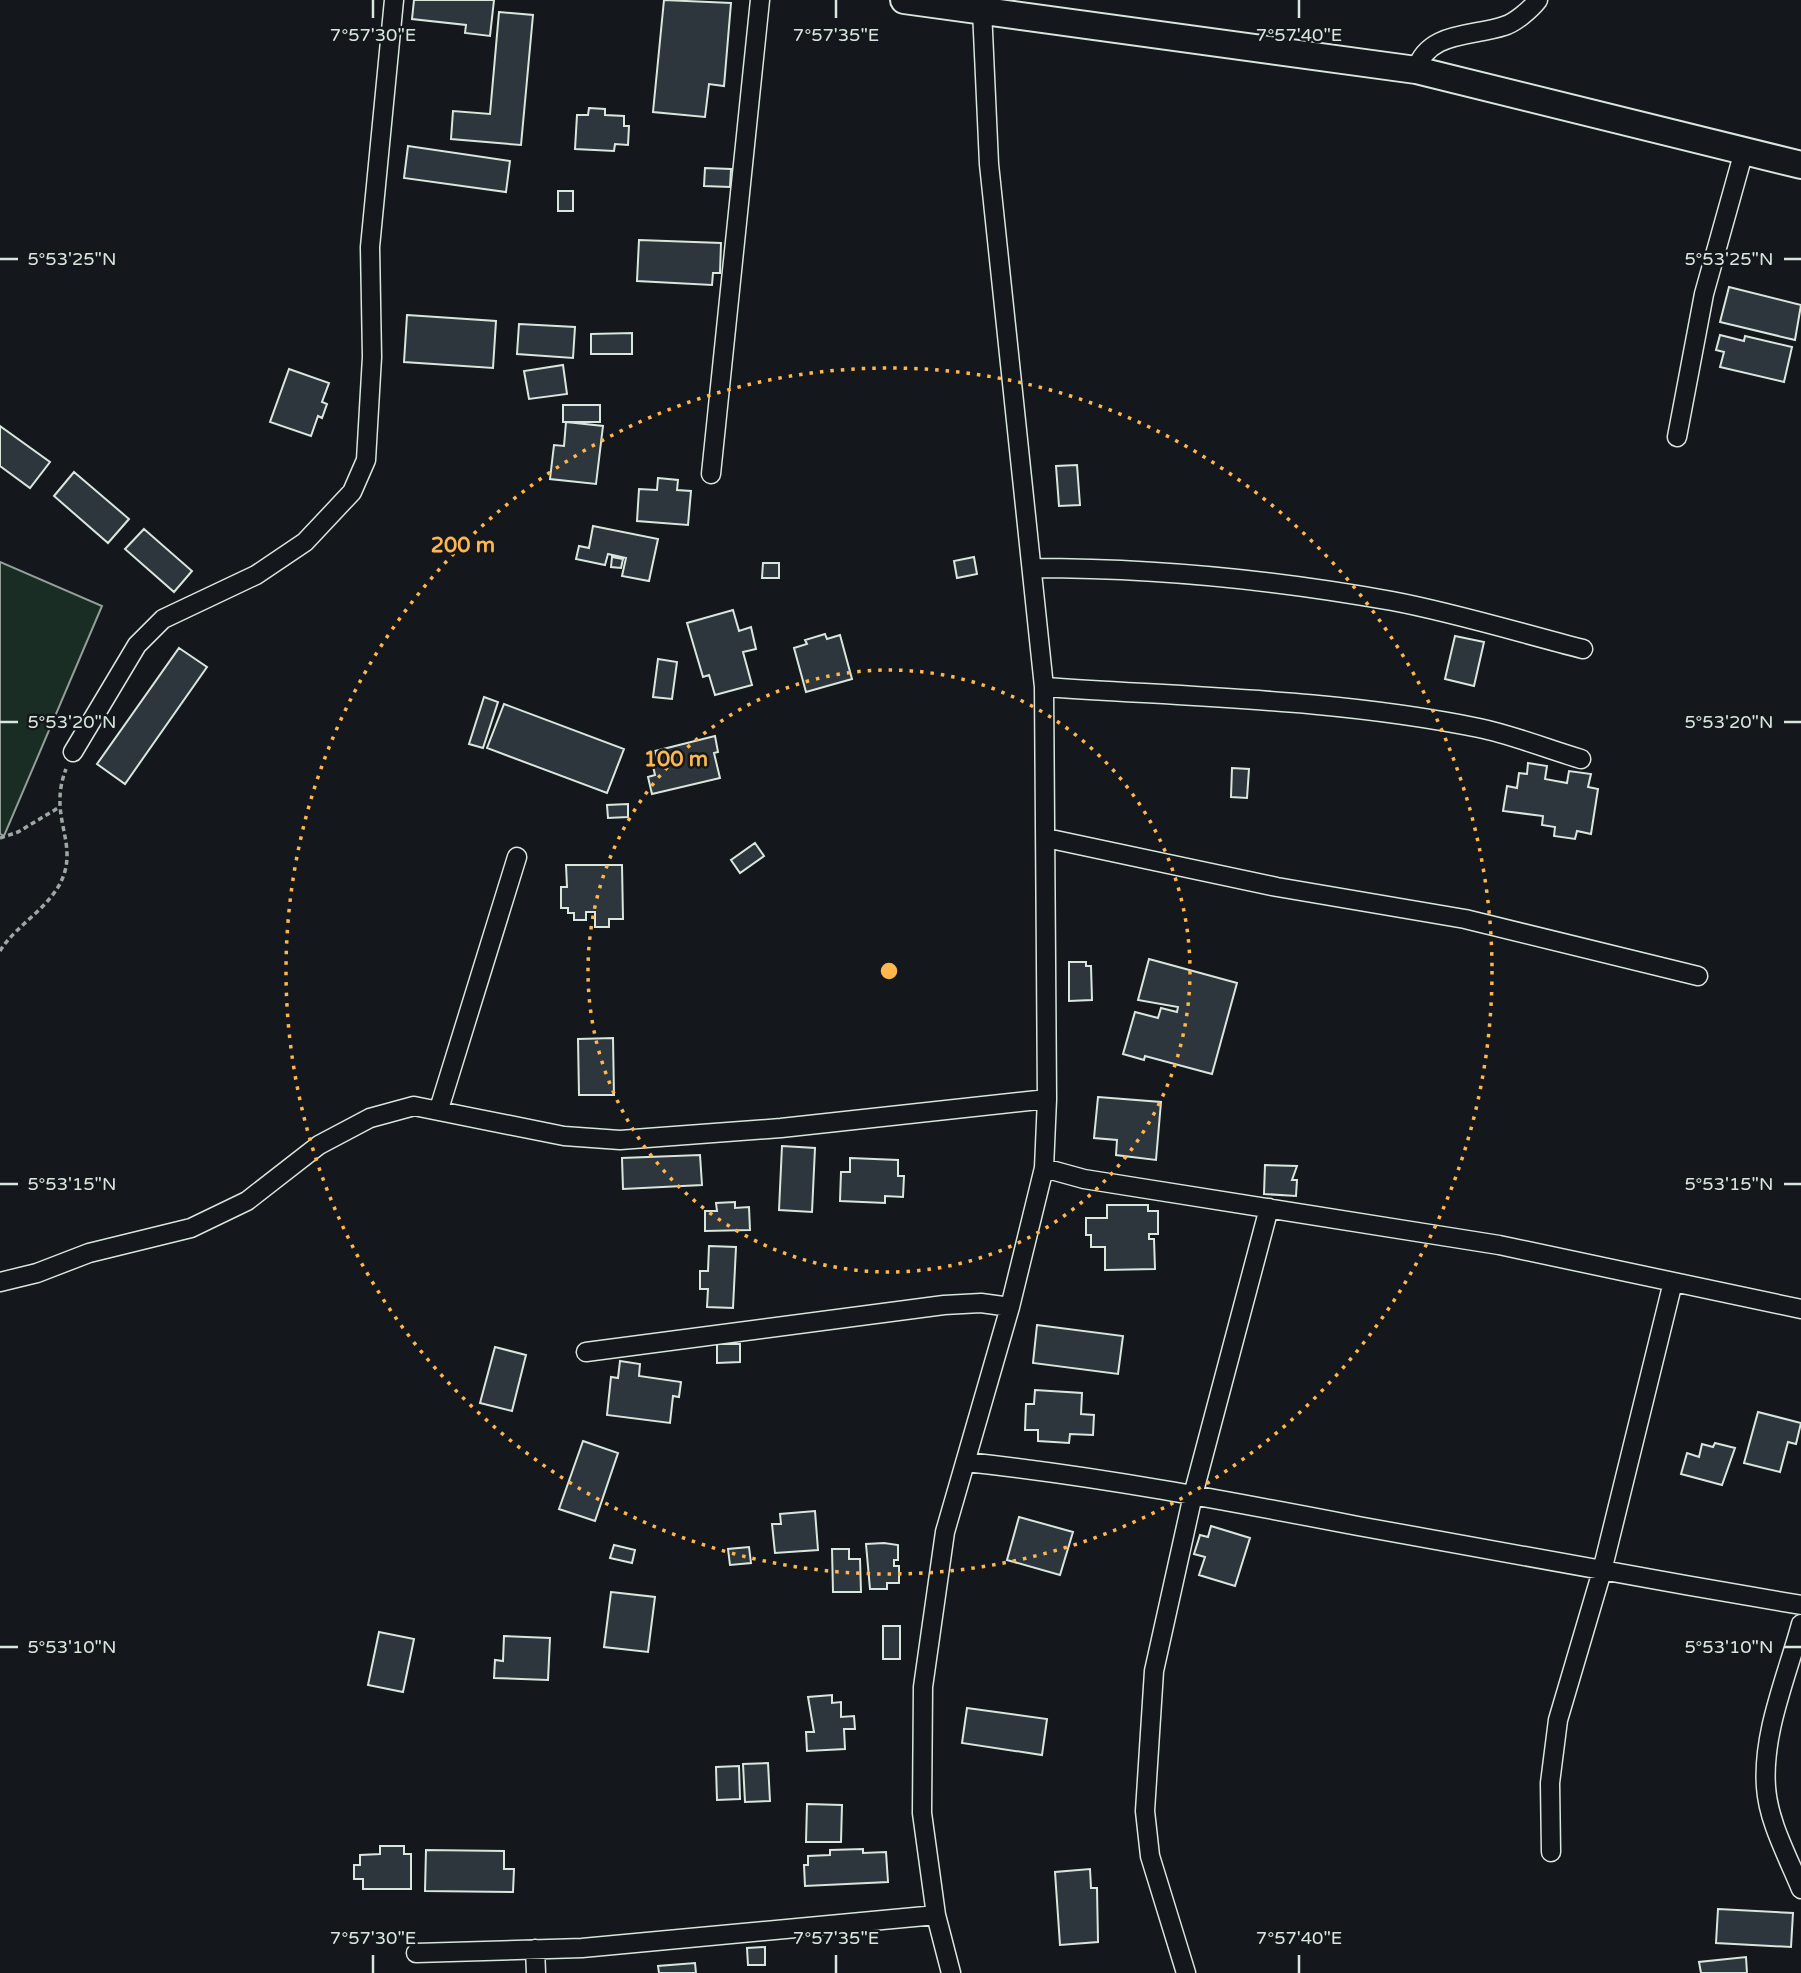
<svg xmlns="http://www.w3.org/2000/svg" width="1801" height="1973" font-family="'Varela Round',sans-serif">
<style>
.green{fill:#1a2d24;stroke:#939e99;stroke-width:2}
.building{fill:#2c363c;stroke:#d8e6dc;stroke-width:2}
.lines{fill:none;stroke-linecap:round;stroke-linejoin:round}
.street-casing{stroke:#d8e6dc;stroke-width:21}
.secondary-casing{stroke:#d8e6dc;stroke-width:30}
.path{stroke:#9da8a2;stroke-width:3.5;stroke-dasharray:5 3.5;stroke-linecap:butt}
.street{stroke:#14181c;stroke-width:18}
.secondary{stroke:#14181c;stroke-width:26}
.ticks{fill:none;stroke:#d8e6dc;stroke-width:2.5}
.ring{fill:none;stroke:#ffb74d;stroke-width:3.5;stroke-dasharray:3.5 7}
.ticks-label{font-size:18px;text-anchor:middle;fill:#d8e6dc;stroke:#14181c;stroke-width:5;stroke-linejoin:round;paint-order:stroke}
.centre{fill:#ffb74d;stroke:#14181c;stroke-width:3.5}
.ring-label{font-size:21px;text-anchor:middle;font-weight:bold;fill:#ffb74d;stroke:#14181c;stroke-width:5;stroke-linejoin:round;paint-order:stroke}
</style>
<rect width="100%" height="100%" fill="#14181c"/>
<path class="green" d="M 0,562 L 102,606 L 4,836 L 0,834 Z"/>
<path class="building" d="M 414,0 L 494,0 L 490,36 L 465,33 L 466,25 L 412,19 Z
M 664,0 L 731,3 L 724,86 L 709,84 L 705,117 L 653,112 Z
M 499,12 L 533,15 L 521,145 L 451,139 L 453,111 L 490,114 Z
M 589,108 L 605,109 L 605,115 L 624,116 L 624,126 L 629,126 L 628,145 L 615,144 L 614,151 L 575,149 L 577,115 L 588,115 Z
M 408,146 L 510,161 L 506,192 L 404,178 Z
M 705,168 L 731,169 L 730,187 L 704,186 Z
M 558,191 L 573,191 L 573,211 L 558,211 Z
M 639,240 L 721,243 L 720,273 L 713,273 L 712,285 L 637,281 Z
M 1729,287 L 1801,305 L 1795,340 L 1720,322 Z
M 407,315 L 496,321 L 493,368 L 404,362 Z
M 519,324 L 575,327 L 573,358 L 517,354 Z
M 632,333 L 632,354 L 591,354 L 591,334 Z
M 1720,335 L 1744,341 L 1745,336 L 1792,347 L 1784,382 L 1720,367 L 1724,352 L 1716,350 Z
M 563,365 L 567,394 L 529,399 L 524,371 Z
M 289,369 L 329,383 L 322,402 L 327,404 L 322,418 L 318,416 L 311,436 L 270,422 Z
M 563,405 L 600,405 L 600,422 L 563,422 Z
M 566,422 L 603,426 L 596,484 L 550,479 L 554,445 L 564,446 Z
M 0,426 L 50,462 L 30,488 L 0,466 Z
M 1077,465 L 1080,505 L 1059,506 L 1056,466 Z
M 74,472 L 129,519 L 108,543 L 54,496 Z
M 658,478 L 678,480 L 677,490 L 691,491 L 688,525 L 637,521 L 639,489 L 657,490 Z
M 593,526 L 658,539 L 649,581 L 622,576 L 626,558 L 608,554 L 605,565 L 576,559 L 579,546 L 589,548 Z
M 144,529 L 192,571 L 174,592 L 125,549 Z
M 612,557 L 623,559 L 621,568 L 611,567 Z
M 974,557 L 977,574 L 957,578 L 954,561 Z
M 763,563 L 779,563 L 779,578 L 762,578 Z
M 733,610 L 739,631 L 751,627 L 756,649 L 743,652 L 752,685 L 715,695 L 709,675 L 703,677 L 687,623 Z
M 825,634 L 827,639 L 840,635 L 852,679 L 806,692 L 794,648 L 807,644 L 805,640 Z
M 1455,636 L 1484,642 L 1474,686 L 1445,679 Z
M 179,648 L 207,667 L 125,784 L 97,764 Z
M 658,659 L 677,662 L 672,699 L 653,697 Z
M 484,697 L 498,702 L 483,748 L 469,744 Z
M 504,704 L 624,749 L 607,793 L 487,748 Z
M 715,736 L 718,752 L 714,753 L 720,778 L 652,794 L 648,777 L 655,775 L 653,766 L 658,764 L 655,751 Z
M 1528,763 L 1547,766 L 1545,779 L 1567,783 L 1569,771 L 1591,774 L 1588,787 L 1598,789 L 1591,834 L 1577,831 L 1575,839 L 1554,836 L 1555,827 L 1542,825 L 1543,816 L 1503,811 L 1507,786 L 1517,788 L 1519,773 L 1527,774 Z
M 1232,768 L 1249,769 L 1247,798 L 1231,797 Z
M 628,804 L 628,817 L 608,818 L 607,805 Z
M 755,843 L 764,856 L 740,873 L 731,860 Z
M 566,865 L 622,865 L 623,919 L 609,919 L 609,927 L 595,927 L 595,912 L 586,912 L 586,920 L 574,920 L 574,913 L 568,913 L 568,908 L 561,908 L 561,887 L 567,887 Z
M 1149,959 L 1237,983 L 1212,1074 L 1145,1056 L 1144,1060 L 1123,1054 L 1135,1012 L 1158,1018 L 1161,1008 L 1177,1012 L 1178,1007 L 1138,1000 Z
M 1069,962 L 1086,962 L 1086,966 L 1091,966 L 1092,1000 L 1069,1001 Z
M 613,1038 L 614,1095 L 579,1095 L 578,1039 Z
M 1098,1097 L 1161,1102 L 1156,1160 L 1116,1155 L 1117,1140 L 1094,1138 Z
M 782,1146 L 815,1148 L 812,1212 L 779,1210 Z
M 700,1155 L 702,1185 L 623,1189 L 622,1158 Z
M 850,1158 L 898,1160 L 898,1176 L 904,1176 L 903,1197 L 885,1196 L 885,1203 L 840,1201 L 841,1172 L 850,1172 Z
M 1265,1165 L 1297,1166 L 1292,1180 L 1297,1180 L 1296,1196 L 1264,1194 Z
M 735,1202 L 735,1208 L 749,1207 L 750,1230 L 705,1231 L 705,1211 L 717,1211 L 716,1203 Z
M 1107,1205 L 1148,1205 L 1148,1211 L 1158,1211 L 1158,1234 L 1149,1234 L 1149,1239 L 1154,1239 L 1155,1269 L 1105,1270 L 1105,1247 L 1091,1247 L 1091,1235 L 1086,1235 L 1086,1218 L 1107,1218 Z
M 709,1246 L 736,1247 L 733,1308 L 707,1307 L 708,1289 L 700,1289 L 700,1271 L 708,1271 Z
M 1037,1325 L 1123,1336 L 1118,1374 L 1033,1363 Z
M 717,1344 L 740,1344 L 740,1362 L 717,1363 Z
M 495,1347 L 526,1355 L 512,1411 L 480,1403 Z
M 620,1361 L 640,1364 L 639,1376 L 681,1382 L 679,1397 L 673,1396 L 670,1423 L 607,1415 L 611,1377 L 618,1378 Z
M 1035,1390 L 1082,1393 L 1081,1414 L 1094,1415 L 1093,1435 L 1070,1434 L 1069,1443 L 1038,1441 L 1038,1430 L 1025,1430 L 1026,1404 L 1034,1404 Z
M 1758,1412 L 1801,1423 L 1796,1444 L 1788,1442 L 1780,1472 L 1744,1463 Z
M 583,1441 L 618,1453 L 595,1521 L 559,1509 Z
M 1715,1443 L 1735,1448 L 1722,1485 L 1681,1474 L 1687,1453 L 1699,1457 L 1702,1444 L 1713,1447 Z
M 815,1511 L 818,1550 L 775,1553 L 772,1524 L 781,1524 L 780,1514 Z
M 1019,1517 L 1073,1532 L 1060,1575 L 1007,1560 Z
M 1211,1526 L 1250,1538 L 1235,1586 L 1199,1575 L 1205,1557 L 1194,1554 L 1200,1535 L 1208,1537 Z
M 884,1543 L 898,1545 L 898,1560 L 894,1560 L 894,1566 L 899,1566 L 899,1583 L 887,1583 L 887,1589 L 870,1589 L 866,1544 Z
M 614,1545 L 635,1550 L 632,1563 L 610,1558 Z
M 749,1547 L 751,1563 L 730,1565 L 728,1549 Z
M 832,1549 L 849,1549 L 849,1559 L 860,1559 L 861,1592 L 833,1592 Z
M 611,1592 L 655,1597 L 648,1652 L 604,1647 Z
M 883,1626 L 900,1626 L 900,1659 L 883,1659 Z
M 379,1632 L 414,1639 L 403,1692 L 368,1685 Z
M 504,1636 L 550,1638 L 548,1680 L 494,1678 L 495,1660 L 503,1661 Z
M 832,1695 L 832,1703 L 841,1702 L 841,1717 L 854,1716 L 855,1729 L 844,1729 L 845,1749 L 807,1751 L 806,1732 L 814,1732 L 808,1697 Z
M 967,1708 L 1047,1719 L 1042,1755 L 962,1743 Z
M 768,1763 L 770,1801 L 745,1802 L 743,1764 Z
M 739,1766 L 740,1799 L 717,1800 L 716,1767 Z
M 807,1804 L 842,1805 L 841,1842 L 806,1842 Z
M 380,1846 L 404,1846 L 404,1854 L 411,1854 L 411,1889 L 363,1889 L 363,1879 L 354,1879 L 354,1865 L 360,1865 L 360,1855 L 380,1854 Z
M 863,1849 L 863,1853 L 886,1852 L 888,1882 L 805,1886 L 804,1865 L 808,1865 L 808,1856 L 830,1855 L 830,1850 Z
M 426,1850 L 504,1851 L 504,1869 L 514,1869 L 513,1892 L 425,1891 Z
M 1090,1869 L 1091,1888 L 1097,1888 L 1098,1942 L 1060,1945 L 1055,1872 Z
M 1718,1909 L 1793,1913 L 1791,1947 L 1716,1943 Z
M 765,1947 L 765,1965 L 748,1965 L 747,1948 Z
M 1746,1957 L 1747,1973 L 1701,1973 L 1699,1962 Z
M 695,1963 L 696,1973 L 659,1973 L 658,1966 Z"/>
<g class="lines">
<g class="street-casing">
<path id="street" d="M 1416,70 C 1428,31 1471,37 1504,26 C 1515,23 1531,9 1538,0
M 1677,437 L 1704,294 L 1744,151
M 711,474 L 760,0
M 1032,568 C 1157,568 1270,579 1392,601 C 1456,613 1520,633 1583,649
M 1044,687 C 1189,697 1337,699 1479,728 C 1513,735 1547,749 1581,759
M 73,752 L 137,645 L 163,619 L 256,575 L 305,542 L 352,492 L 366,460 L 372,357 L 370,247 L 394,0
M 1046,838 L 1277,887 L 1465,919 L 1698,976
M 439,1109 L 517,857
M 1044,1168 L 1084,1179 L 1499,1245 L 1801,1309
M 0,1282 L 37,1273 L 89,1253 L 191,1228 L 247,1201 L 319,1145 L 370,1118 L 414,1106 L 564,1136 L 620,1140 L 781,1128 L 1047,1099
M 586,1352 L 944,1305 L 981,1303 L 1010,1307
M 966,1462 C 1098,1476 1228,1501 1358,1526 C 1505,1553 1653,1580 1801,1605
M 1801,1624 C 1787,1676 1762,1733 1766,1787 C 1768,1821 1788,1857 1801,1889
M 1551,1852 L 1550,1783 L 1558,1720 L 1602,1571 L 1673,1282
M 535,1949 L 536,1973
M 416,1953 L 582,1948 L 936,1915
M 951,1973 L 936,1915 L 922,1813 L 923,1687 L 945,1532 L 1010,1307 L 1044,1168 L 1047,1099 L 1044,687 L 989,164 L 982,10
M 1186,1973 L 1150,1856 L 1145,1811 L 1154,1671 L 1193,1495 L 1269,1208"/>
</g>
<g class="secondary-casing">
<path id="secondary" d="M 904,0 L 1416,70 L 1801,165"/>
</g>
<path class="path" d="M 0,838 L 18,832 L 58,808
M 0,951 C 17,923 56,905 65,871 C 74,837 49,813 66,769"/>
<use href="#street" class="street"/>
<use href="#secondary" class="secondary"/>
</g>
<path class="ticks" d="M 373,0 L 373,18M 836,0 L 836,18M 1299,0 L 1299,18M 0,259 L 18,259M 1784,259 L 1801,259M 0,722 L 18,722M 1784,722 L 1801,722M 0,1184 L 18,1184M 1784,1184 L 1801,1184M 0,1647 L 18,1647M 1784,1647 L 1801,1647M 373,1955 L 373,1973M 836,1955 L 836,1973M 1299,1955 L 1299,1973"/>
<g class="ring">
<circle cx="889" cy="971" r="301"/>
<circle cx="889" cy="971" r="603"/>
</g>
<g class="ticks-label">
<text x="373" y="41">7°57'30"E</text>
<text x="836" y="41">7°57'35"E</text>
<text x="1299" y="41">7°57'40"E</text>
<text x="72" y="265">5°53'25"N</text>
<text x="1729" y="265">5°53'25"N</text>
<text x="72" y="728">5°53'20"N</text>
<text x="1729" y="728">5°53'20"N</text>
<text x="72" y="1190">5°53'15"N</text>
<text x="1729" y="1190">5°53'15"N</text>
<text x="72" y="1653">5°53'10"N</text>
<text x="1729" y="1653">5°53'10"N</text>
<text x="373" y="1944">7°57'30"E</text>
<text x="836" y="1944">7°57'35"E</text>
<text x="1299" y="1944">7°57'40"E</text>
</g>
<circle cx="889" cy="971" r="10" class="centre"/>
<g class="ring-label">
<text x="463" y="552">200 m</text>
<text x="676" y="766">100 m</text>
</g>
</svg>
